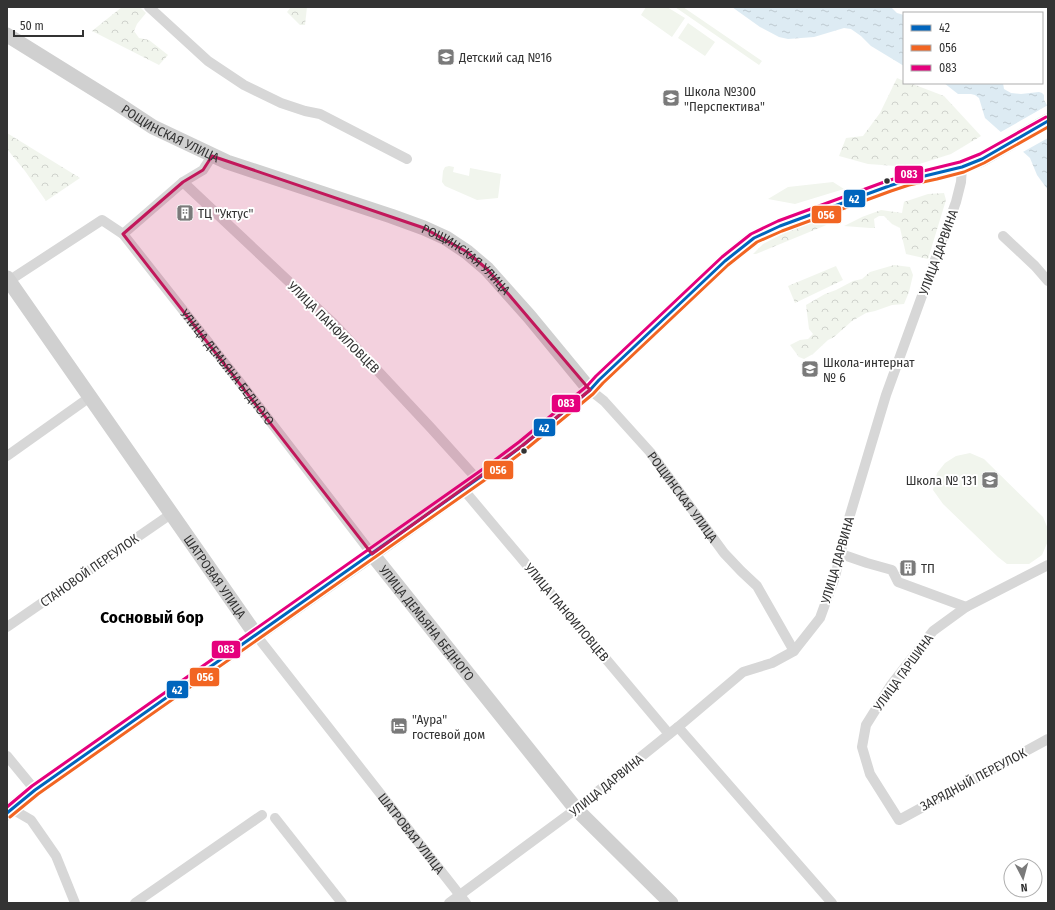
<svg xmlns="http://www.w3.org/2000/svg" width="1055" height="910" font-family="'Fira Sans Condensed',sans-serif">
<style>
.green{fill:#f1f5ed}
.forest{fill:url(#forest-crowns)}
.water{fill:url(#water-ripples)}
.pier{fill:#fff}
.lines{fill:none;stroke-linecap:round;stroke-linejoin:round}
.street{stroke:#d7d7d7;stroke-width:10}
.secondary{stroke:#d0d0d0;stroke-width:15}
.bus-1-casing{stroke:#fff;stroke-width:6}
.bus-2-casing{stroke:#fff;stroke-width:6}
.bus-3-casing{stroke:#fff;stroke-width:6}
.bus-1{stroke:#0065bd;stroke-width:3}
.bus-2{stroke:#f26522;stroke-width:3}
.bus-3{stroke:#e5007d;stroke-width:3}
.marked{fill:#c2185b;fill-opacity:0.2;stroke:#c2185b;stroke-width:3;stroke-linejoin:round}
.bus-dot{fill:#333;stroke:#fff;stroke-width:1.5}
.labels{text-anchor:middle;stroke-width:4;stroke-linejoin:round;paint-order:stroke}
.poi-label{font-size:13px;fill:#333;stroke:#fff;text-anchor:start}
.street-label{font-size:13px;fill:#333;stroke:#fff}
.district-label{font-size:17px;font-weight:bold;fill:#000;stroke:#fff}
.line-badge{stroke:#fff;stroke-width:1.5}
.badge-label{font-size:11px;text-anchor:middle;font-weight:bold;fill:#fff}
</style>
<defs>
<pattern id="forest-crowns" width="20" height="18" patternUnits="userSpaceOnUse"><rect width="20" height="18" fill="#f1f5ed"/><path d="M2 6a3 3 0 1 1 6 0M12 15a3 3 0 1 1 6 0" fill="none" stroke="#cfd2cc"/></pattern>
<pattern id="water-ripples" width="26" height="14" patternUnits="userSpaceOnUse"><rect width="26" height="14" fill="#ddebf3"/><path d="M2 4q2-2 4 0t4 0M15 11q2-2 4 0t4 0" fill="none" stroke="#becad1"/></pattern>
</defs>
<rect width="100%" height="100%" fill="#fff"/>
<path class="green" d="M 646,7 L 667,7 L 685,18 L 672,37 L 641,15 Z
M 675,7 L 683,7 L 762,61 L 759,65 Z
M 688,23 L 715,42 L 705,56 L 678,38 Z
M 449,166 L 454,167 L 453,172 L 469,176 L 470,168 L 501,174 L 498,198 L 477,200 L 445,186 L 442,182 L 443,171 L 445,167 Z
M 833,182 L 844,189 L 795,204 L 768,199 L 788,187 Z
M 970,453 L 984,459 L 1043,517 L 1048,529 L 1048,541 L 1042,555 L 1029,564 L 1007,564 L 998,557 L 943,504 L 933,490 L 937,473 L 945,463 L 956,456 Z"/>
<path class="forest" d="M 122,7 L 140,7 L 146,13 L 137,24 L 134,31 L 139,38 L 149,40 L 168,55 L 159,65 L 92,31 Z
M 291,7 L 307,7 L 305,25 L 300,25 L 287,12 Z
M 897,78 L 904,81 L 904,83 L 910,83 L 944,96 L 981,136 L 951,154 L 910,167 L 868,164 L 839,156 L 846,138 L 863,136 L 880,113 Z
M 7,133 L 80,178 L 46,201 L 25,171 L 7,149 Z
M 944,193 L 946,200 L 928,259 L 906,254 L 900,228 L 892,224 L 884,216 L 879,216 L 874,219 L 875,228 L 870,228 L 844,226 L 862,217 L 881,210 L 902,213 L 904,202 L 928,194 Z
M 826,217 L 834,218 L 832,222 L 824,226 L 756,254 L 753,254 L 763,244 L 790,230 Z
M 894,265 L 910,267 L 913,275 L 909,292 L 904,304 L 892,305 L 875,311 L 866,313 L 852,321 L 834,337 L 828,340 L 813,354 L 804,359 L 799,357 L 790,345 L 800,340 L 808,339 L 813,334 L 809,329 L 806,305 L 825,294 L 836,290 L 853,281 L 862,279 L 870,272 Z
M 836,266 L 843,280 L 795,303 L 788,286 Z"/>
<path class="water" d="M 732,7 L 891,7 L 897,13 L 904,15 L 904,66 L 871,46 L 861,36 L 851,29 L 844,28 L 814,37 L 788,39 L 779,37 L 760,27 Z
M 944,83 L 1003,83 L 1004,89 L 1011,93 L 1021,94 L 1039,92 L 1042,93 L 1044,95 L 1044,100 L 1048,107 L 1048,190 L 1037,175 L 1030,158 L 985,118 L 979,98 L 975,95 L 971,94 L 958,94 Z"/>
<path class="pier" d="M 1048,105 L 1048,138 L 1021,153 L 999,133 Z"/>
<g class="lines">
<g class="street">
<path d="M 149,7 L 208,61 L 244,85 L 281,103 L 305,111 L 320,114 L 407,159"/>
<path d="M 183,182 L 334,324 L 431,428 L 477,479"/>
<path d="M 123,234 L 183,182 L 203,170 L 212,156"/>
<path d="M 1003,236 L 1035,266 L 1048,281"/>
<path id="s1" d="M 7,282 L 102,220 L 123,234 L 246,390 L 372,554"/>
<path id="s2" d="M 590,390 L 604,401 L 650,452 L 724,553 L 741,571 L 757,586 L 794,651"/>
<path d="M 7,456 L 90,397"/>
<path d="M 463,489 L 669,734"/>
<path d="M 841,554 L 867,563 L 892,570 L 898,582 L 966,607"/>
<path d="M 1048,565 L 966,607 L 933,631 L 891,685 L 866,725 L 862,747 L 870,774 L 899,820 L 1048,739"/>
<path d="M 7,627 L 171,514"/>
<path id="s3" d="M 256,635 L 466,903"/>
<path d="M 678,727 L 832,903"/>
<path d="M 7,756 L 35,790"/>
<path d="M 12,809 L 31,820 L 47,843 L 56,856 L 75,903"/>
<path d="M 275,818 L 342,903"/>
<path d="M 135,903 L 262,815"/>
<path d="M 449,903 L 576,809 L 678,727 L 743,672 L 772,663 L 794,651 L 820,618 L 835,577 L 847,525 L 886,395 L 956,202 L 961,182 L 962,167"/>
</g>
<g class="secondary">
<path id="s4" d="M 7,35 L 118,104 L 153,127 L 227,162 L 391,216 L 424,228 L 446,238 L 467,252 L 487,269 L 529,316 L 590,390"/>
<path id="s5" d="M 7,278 L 256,635"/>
<path id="s6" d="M 372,554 L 576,809 L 671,903"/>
<path d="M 7,813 L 35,790 L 256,635 L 372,554 L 486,473 L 522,446 L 590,390 L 599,380 L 725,261 L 754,238 L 780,226 L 841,204 L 889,186 L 908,180 L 936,174 L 962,167 L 982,159 L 1048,121"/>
</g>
<g class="bus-1-casing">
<path id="bus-1" d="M 7,813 L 35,790 L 486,473 L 522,446 L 590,390 L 599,380 L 725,261 L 754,238 L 780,226 L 889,186 L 908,180 L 962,167 L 982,159 L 1048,121"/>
</g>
<g class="bus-2-casing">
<path id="bus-2" d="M 10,817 L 38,794 L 489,477 L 525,450 L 593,394 L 603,383 L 728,265 L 757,242 L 782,231 L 891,191 L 909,185 L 937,179 L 964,172 L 984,163 L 1048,127"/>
</g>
<g class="bus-3-casing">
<path id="bus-3" d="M 7,807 L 32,786 L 483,469 L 519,442 L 587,386 L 596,376 L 722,257 L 751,234 L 778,221 L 887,181 L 907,175 L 960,162 L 980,154 L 1046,117"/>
</g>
<use href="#bus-1" class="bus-1"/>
<use href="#bus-2" class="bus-2"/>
<use href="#bus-3" class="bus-3"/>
</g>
<path class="marked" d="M 212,156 L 424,228 L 467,252 L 487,269 L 590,390 L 522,446 L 372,554 L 123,234 L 183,182 L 203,170 Z"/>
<defs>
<g id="school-square" transform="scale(0.9)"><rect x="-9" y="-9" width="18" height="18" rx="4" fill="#7a7a7a" stroke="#fff"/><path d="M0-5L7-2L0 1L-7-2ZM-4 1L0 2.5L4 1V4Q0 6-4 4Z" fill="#fff"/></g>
<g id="building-square" transform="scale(0.9)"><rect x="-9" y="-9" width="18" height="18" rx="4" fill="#7a7a7a" stroke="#fff"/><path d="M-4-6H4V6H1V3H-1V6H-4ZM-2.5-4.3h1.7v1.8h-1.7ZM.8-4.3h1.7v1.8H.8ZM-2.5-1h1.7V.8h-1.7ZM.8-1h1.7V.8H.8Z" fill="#fff"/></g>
<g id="hotel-square" transform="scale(0.9)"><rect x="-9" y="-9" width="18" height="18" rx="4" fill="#7a7a7a" stroke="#fff"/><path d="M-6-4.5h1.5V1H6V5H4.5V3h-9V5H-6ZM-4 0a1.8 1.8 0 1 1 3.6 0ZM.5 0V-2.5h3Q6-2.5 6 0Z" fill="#fff"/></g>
</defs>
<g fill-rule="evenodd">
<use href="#school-square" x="446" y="57"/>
<use href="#school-square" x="671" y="98"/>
<use href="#building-square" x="185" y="213"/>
<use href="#school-square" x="810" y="369"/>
<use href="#school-square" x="990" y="480"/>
<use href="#building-square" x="908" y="568"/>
<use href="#hotel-square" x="399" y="726"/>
</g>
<g class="bus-dot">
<circle cx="887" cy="181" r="3.5"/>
<circle cx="524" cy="451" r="3.5"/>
</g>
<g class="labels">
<g class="poi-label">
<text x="459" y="62">Детский сад №16</text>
<text x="684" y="96">Школа №300<tspan x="684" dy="15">"Перспектива"</tspan></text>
<text x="198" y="218">ТЦ "Уктус"</text>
<text x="823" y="367">Школа-интернат<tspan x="823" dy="15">№ 6</tspan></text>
<text x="977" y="485" text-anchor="end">Школа № 131</text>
<text x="921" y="573">ТП</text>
<text x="412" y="724">"Аура"<tspan x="412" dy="15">гостевой дом</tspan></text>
</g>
<g class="street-label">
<text dy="5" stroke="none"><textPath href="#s4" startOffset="191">РОЩИНСКАЯ УЛИЦА</textPath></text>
<text transform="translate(938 252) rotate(-70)" y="5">УЛИЦА ДАРВИНА</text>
<text dy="5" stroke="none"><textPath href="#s4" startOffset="515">РОЩИНСКАЯ УЛИЦА</textPath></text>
<text transform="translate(334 327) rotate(45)" y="5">УЛИЦА ПАНФИЛОВЦЕВ</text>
<text dy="5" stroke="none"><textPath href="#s1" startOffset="308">УЛИЦА ДЕМЬЯНА БЕДНОГО</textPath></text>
<text dy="5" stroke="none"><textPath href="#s2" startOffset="142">РОЩИНСКАЯ УЛИЦА</textPath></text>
<text transform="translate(837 560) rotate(-74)" y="5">УЛИЦА ДАРВИНА</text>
<text transform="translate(89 570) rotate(-35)" y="5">СТАНОВОЙ ПЕРЕУЛОК</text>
<text dy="5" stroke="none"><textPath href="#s5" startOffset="364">ШАТРОВАЯ УЛИЦА</textPath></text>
<text transform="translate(567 612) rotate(50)" y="5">УЛИЦА ПАНФИЛОВЦЕВ</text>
<text dy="5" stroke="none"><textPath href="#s6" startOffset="88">УЛИЦА ДЕМЬЯНА БЕДНОГО</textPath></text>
<text transform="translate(903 672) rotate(-54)" y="5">УЛИЦА ГАРШИНА</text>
<text transform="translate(973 779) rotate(-28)" y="5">ЗАРЯДНЫЙ ПЕРЕУЛОК</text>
<text transform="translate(606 785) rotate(-39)" y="5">УЛИЦА ДАРВИНА</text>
<text dy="5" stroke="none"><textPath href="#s3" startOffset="252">ШАТРОВАЯ УЛИЦА</textPath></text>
</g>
<g class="district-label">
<text x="152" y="623">Сосновый бор</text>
</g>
</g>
<g class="line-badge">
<rect x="894" y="165" width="30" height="19" rx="4" fill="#e5007d"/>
<rect x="843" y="189" width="23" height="19" rx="4" fill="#0065bd"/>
<rect x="811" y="205" width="31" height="19" rx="4" fill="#f26522"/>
<rect x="551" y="394" width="30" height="19" rx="4" fill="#e5007d"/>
<rect x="533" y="418" width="23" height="19" rx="4" fill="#0065bd"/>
<rect x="483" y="460" width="31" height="20" rx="4" fill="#f26522"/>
<rect x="211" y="640" width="30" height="19" rx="4" fill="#e5007d"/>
<rect x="189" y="667" width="31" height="20" rx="4" fill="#f26522"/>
<rect x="166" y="680" width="23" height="19" rx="4" fill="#0065bd"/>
</g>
<g class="badge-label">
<text x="909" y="178">083</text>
<text x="854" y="203">42</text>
<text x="826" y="219">056</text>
<text x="566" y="407">083</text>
<text x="544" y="432">42</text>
<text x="498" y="474">056</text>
<text x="226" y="653">083</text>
<text x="205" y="681">056</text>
<text x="177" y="694">42</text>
</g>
<rect width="1055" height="910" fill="none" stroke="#333333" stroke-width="16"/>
<rect x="903" y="12" width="140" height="72" fill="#ffffff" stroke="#adadad"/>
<rect x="911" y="25" width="20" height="6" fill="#0065bd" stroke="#adadad"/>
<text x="939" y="32" font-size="12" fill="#333333">42</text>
<rect x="911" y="45" width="20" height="6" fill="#f26522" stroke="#adadad"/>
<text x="939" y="52" font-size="12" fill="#333333">056</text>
<rect x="911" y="65" width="20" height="6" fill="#e5007d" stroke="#adadad"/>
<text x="939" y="72" font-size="12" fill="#333333">083</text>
<g transform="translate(1023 878) rotate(174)"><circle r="19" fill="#ffffff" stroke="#adadad"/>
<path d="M0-3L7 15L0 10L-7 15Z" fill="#7a7a7a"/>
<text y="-6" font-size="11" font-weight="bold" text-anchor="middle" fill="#333333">N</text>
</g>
<path d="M14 30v6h69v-6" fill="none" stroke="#333333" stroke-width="2"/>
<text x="20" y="30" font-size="12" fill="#333333" stroke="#ffffff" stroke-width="3" paint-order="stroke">50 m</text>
</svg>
